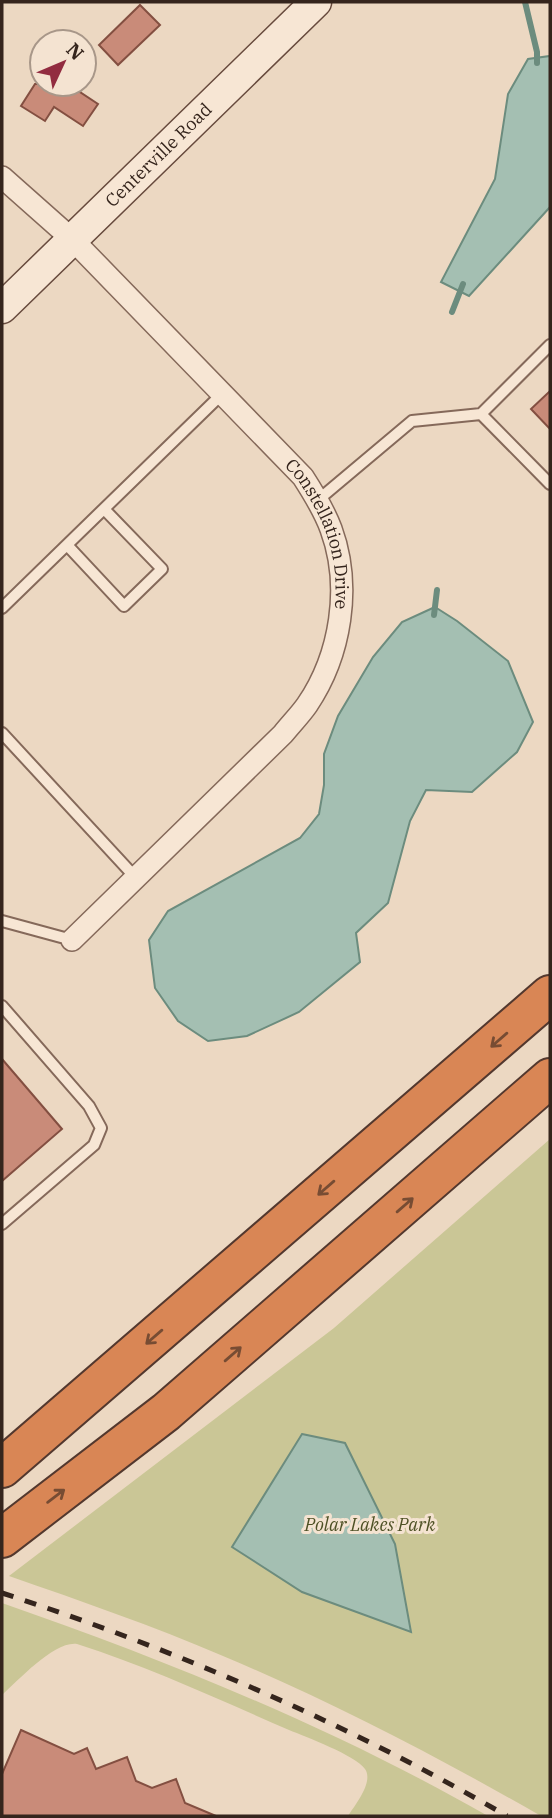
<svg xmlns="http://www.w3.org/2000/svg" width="552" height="1818" font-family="'IBM Plex Serif',serif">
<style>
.green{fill:#cac696}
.water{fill:#a4bfb2;stroke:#6c8c7e;stroke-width:2}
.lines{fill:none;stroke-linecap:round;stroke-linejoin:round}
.stream{stroke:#6c8c7e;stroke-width:6}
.building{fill:#c98b79;stroke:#834f41;stroke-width:2}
.service-casing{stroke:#85695a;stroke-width:14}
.minor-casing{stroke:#85695a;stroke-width:24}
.secondary-casing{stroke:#674a3d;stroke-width:33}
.motorway-casing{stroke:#53382e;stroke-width:42}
.service{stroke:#f7e6d4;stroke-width:10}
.minor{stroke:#f7e6d4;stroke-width:21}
.secondary{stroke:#f7e6d4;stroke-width:30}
.motorway{stroke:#d98655;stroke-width:38}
.rail{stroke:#35251d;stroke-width:5;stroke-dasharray:12 12;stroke-linecap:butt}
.oneway{stroke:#774c33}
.labels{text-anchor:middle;stroke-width:6;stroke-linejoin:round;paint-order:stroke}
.street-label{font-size:18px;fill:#35251d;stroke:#f4e3d1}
.park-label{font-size:18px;font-style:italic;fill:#4e5125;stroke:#f4e3d1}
</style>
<rect width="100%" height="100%" fill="#ecd8c2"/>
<path class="green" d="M 550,1139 L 550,1816 L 541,1816 C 438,1757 333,1702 223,1656 C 153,1626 81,1601 9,1576 L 334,1328 Z
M 2,1603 C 171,1662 332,1727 488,1816 L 348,1816 C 355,1805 374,1782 365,1769 C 355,1755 306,1737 289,1730 C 220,1700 149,1667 77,1644 C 54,1641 19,1680 2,1695 Z"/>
<path class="water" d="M 550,56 L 550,207 L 469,296 L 441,282 L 495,179 L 508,94 L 528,59 Z
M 435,607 L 457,621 L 508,661 L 533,722 L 517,752 L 472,792 L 426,790 L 410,821 L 388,903 L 356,933 L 360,962 L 299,1012 L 247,1036 L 208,1041 L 178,1021 L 155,988 L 149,940 L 168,911 L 300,838 L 319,814 L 324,785 L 324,754 L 338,716 L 373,657 L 402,622 Z
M 302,1434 L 345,1443 L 395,1544 L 411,1632 L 302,1592 L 232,1547 Z"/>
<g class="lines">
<path class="stream" d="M 525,2 L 537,52 L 537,63
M 452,312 L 463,284
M 434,615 L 437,590"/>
</g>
<path class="building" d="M 140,5 L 160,25 L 118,65 L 99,45 Z
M 35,84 L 73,84 L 81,89 L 80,92 L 98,104 L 83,126 L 54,107 L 45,121 L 21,106 Z
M 550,391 L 550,429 L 531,409 Z
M 2,1059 L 62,1129 L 2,1181 Z
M 21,1730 L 74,1754 L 87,1748 L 96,1769 L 127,1757 L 136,1781 L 152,1788 L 176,1779 L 185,1803 L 216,1816 L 2,1816 L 2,1774 Z"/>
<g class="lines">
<g class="service-casing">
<path id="service" d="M 481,414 L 550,484
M 318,500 L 412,421 L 481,414 L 550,345
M 67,545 L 124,606 L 162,569 L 104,509
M 2,608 L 223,393
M 2,733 L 135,877
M 2,921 L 72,940
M 2,1006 L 89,1106 L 101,1128 L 94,1145 L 2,1224"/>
</g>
<g class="minor-casing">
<g id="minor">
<path id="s1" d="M 2,177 L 73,240 L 303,477 C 314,494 324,510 331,529 C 352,586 341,655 307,705 C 300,715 291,724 283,734 L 72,940"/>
</g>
</g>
<g class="secondary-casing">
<g id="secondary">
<path id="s2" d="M 2,308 L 316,2"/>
</g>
</g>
<g class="motorway-casing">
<path id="motorway" d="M 2,1468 L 550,995
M 2,1538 L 166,1412 L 550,1078"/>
</g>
<use href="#service" class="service"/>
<use href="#minor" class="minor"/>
<use href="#secondary" class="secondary"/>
<use href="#motorway" class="motorway"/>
<path class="rail" d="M 2,1593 C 177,1650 348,1724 507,1816"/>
</g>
<defs><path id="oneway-shaft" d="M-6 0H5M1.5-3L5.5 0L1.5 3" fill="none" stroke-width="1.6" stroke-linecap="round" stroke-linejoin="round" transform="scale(1.75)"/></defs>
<g class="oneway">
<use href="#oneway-shaft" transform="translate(499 1040) rotate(139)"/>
<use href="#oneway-shaft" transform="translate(326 1188) rotate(139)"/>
<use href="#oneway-shaft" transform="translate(405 1205) rotate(-41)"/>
<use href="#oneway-shaft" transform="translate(154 1337) rotate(139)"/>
<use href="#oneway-shaft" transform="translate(233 1354) rotate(-41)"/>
<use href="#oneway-shaft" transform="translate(56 1496) rotate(-37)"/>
</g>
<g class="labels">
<g class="street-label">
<text dy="6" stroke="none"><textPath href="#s2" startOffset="219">Centerville Road</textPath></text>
<text dy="6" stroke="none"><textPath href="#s1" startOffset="485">Constellation Drive</textPath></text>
</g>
<g class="park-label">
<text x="370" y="1531">Polar Lakes Park</text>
</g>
</g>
<rect width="552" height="1818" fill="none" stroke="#35251d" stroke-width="7"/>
<g transform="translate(63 63) rotate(46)"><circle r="33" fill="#f4e3d1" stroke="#a89789" stroke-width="2"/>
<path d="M0-5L12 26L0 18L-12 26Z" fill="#922c40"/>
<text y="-10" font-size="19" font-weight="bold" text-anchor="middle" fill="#35251d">N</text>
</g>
</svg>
